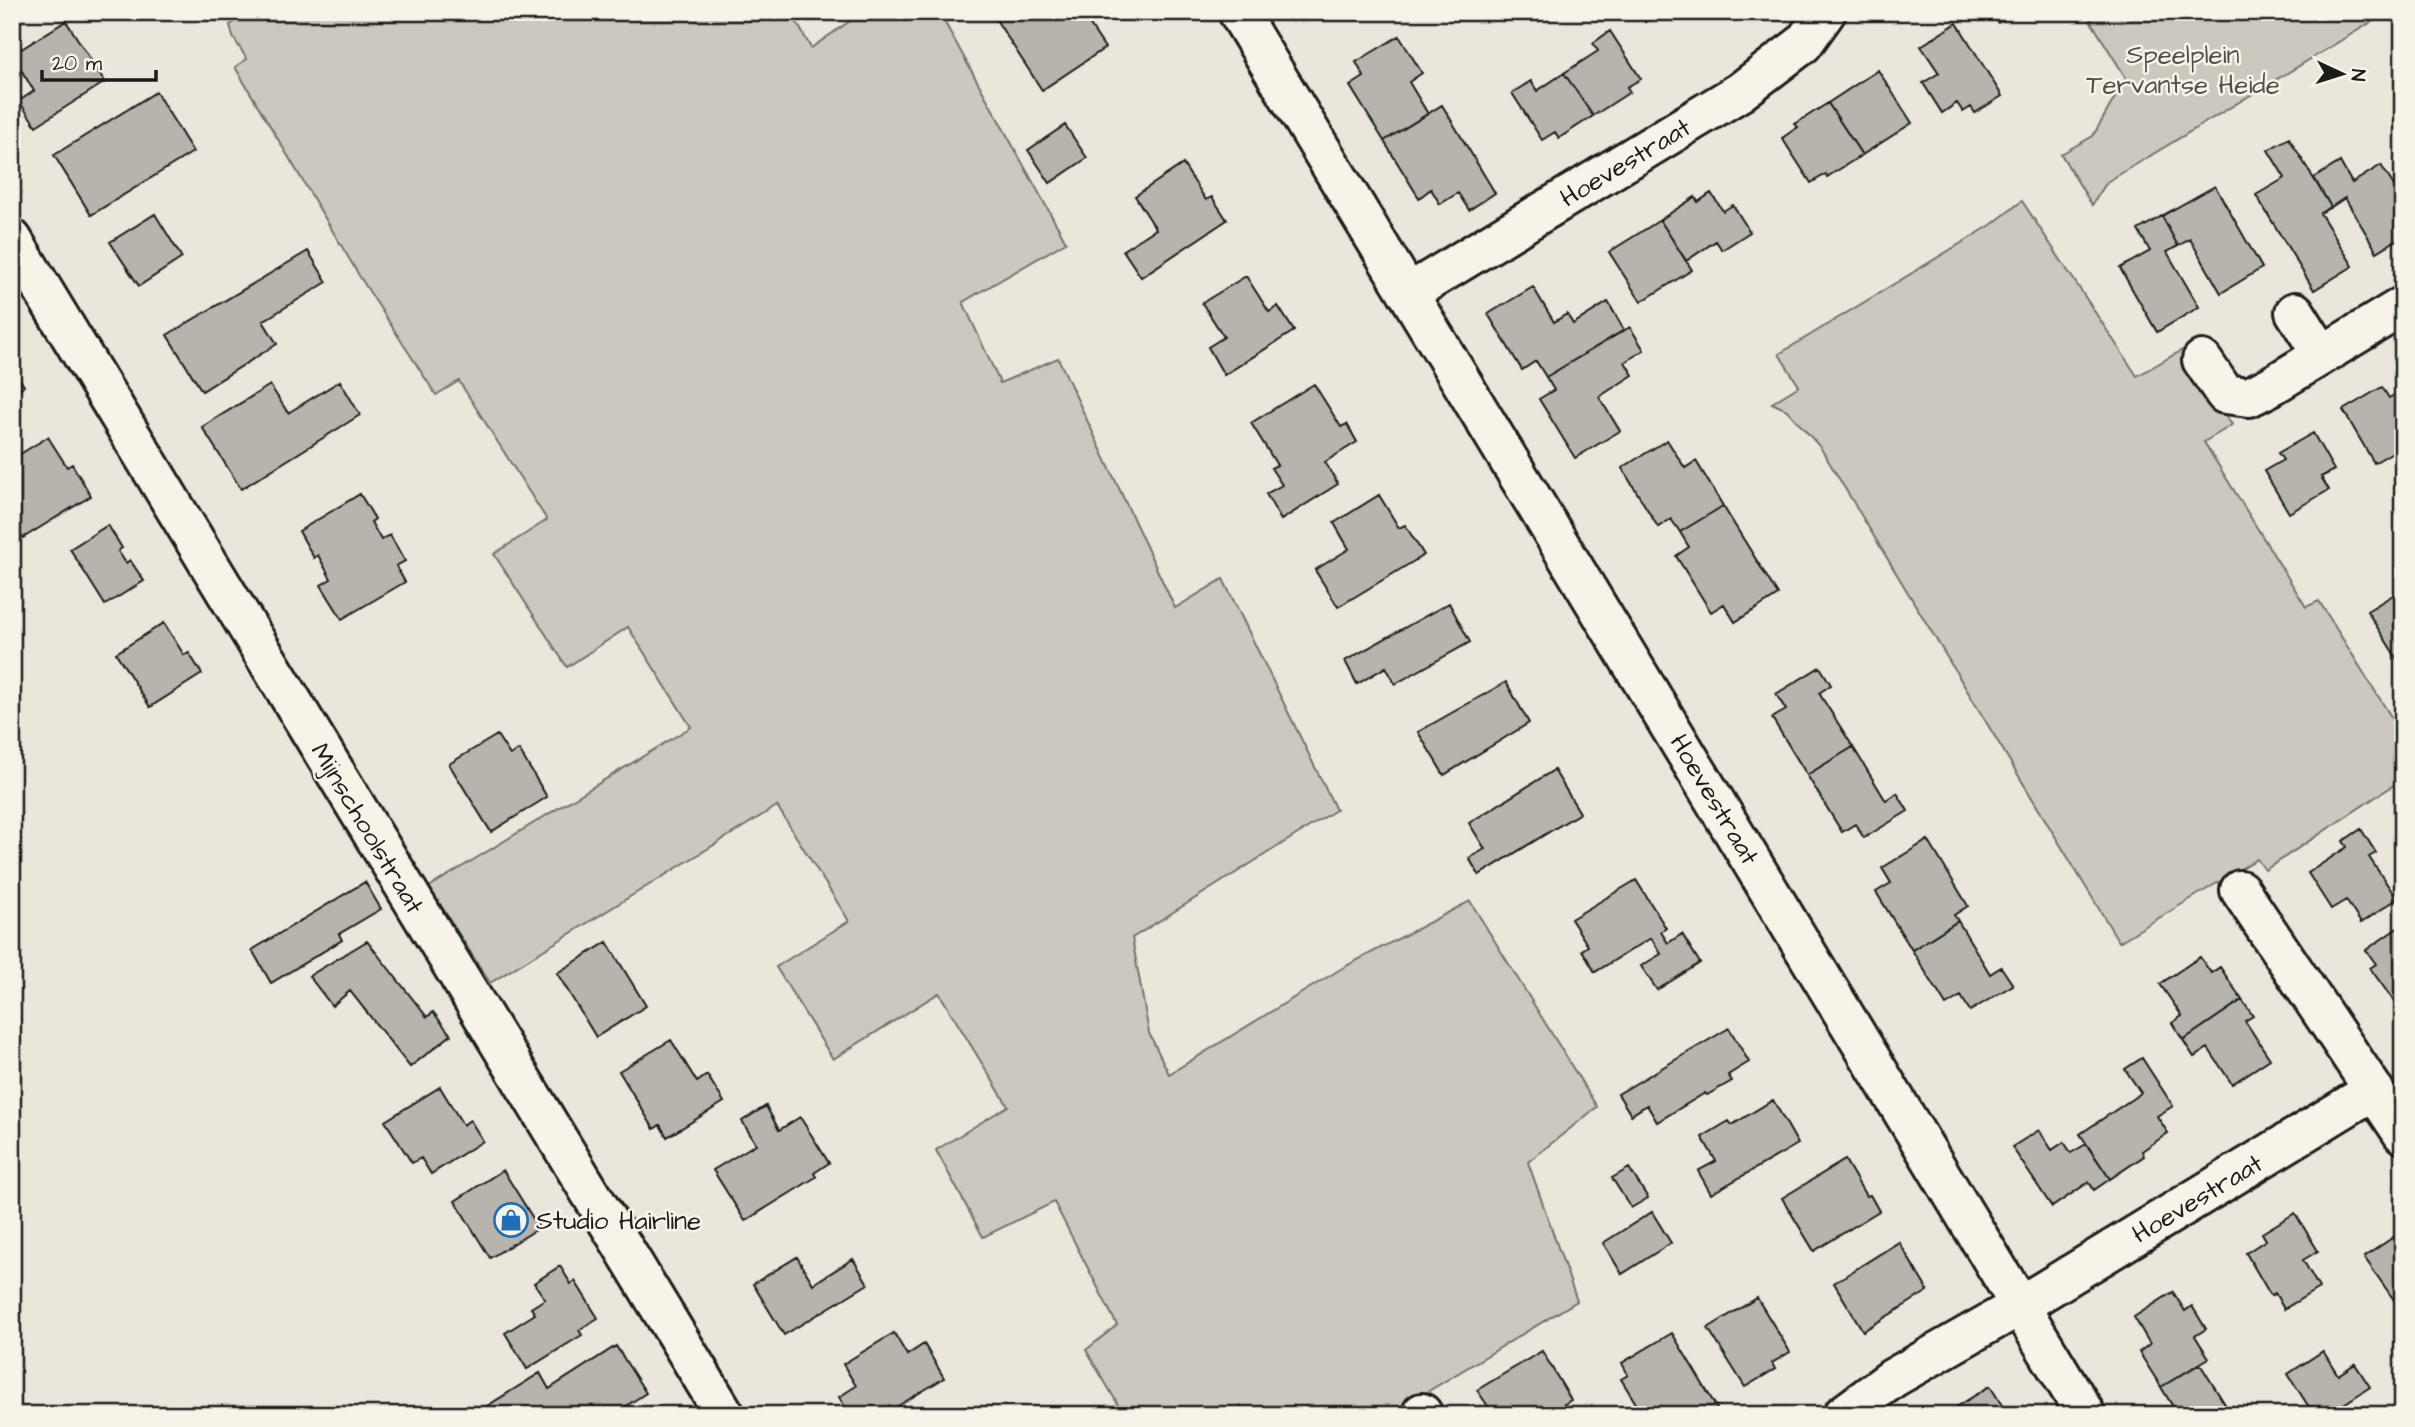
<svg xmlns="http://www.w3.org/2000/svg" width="2415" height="1427" font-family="'Architects Daughter',sans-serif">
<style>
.green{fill:#ccc8c0;stroke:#74726e;stroke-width:2}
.building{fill:#b6b4ac;stroke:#1c1c1c;stroke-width:2}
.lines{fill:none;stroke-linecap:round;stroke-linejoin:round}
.minor-casing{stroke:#1c1c1c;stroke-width:44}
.minor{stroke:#f7f3e8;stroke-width:38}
.labels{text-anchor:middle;stroke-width:5;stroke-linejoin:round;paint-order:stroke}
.park-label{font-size:26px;fill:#51504d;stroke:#f7f3e8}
.street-label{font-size:26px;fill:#1c1c1c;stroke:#f7f3e8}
.poi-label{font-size:26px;fill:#1c1c1c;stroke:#f7f3e8;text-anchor:start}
</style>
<rect width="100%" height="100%" fill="#eae6dc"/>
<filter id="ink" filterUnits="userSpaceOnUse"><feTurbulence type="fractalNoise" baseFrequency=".0143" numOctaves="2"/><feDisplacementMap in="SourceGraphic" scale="14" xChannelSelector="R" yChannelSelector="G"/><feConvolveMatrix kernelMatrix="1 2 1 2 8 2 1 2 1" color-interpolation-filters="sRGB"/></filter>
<g filter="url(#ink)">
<path class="green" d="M 251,12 L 791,12 L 811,48 L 863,12 L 939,12 L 1066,242 L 963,302 L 1000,383 L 1058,358 L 1175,608 L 1223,579 L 1336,810 L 1132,938 L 1149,1033 L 1169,1074 L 1344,967 L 1470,901 L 1597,1107 L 1528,1162 L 1577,1301 L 1389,1415 L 1139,1415 L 1119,1406 L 1086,1350 L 1117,1325 L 1054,1202 L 983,1237 L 936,1150 L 1008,1106 L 939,993 L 833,1059 L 776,967 L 849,921 L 777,806 L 490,983 L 429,887 L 691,727 L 628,627 L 567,667 L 494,554 L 547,520 L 459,381 L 436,395 L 360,277 L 235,67 L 247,59 L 233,37 L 230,25 Z
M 2103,12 L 2388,12 L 2107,182 L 2092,205 L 2061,154 L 2093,136 L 2126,78 L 2090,20 Z
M 2022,201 L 2137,376 L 2184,349 L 2191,359 L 2232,425 L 2204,442 L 2306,607 L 2319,601 L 2403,736 L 2403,779 L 2265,870 L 2257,859 L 2119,942 L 1820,447 L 1787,410 L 1772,403 L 1799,386 L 1779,354 L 1991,225 Z"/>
<path class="building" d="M 991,12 L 1081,12 L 1105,48 L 1042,90 Z
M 1639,12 L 1675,12 L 1663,20 L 1659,13 L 1645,22 Z
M 1991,12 L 2016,12 L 1998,23 Z
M 66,21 L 105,82 L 36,126 L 19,101 L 34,91 L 12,55 Z
M 1957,23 L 2002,96 L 1975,113 L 1971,107 L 1963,112 L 1957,103 L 1942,113 L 1923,83 L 1939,73 L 1921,46 Z
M 1610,31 L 1641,79 L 1627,87 L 1630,92 L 1593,116 L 1564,73 L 1598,51 L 1593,43 Z
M 1399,36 L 1422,73 L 1409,82 L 1428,114 L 1384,141 L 1350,86 L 1364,77 L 1356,62 Z
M 1878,70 L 1912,123 L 1862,155 L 1828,103 Z
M 1564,73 L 1593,116 L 1559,138 L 1555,132 L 1542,140 L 1512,93 L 1531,81 L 1537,91 Z
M 156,92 L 193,152 L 91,215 L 54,155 Z
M 1828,103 L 1862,155 L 1827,177 L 1826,174 L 1811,183 L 1782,138 L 1798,127 L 1795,124 Z
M 1442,105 L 1495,193 L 1469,210 L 1458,193 L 1440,204 L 1431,189 L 1419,198 L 1384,141 Z
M 1065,125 L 1087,158 L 1050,183 L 1028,150 Z
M 2289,138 L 2331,207 L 2320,213 L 2353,266 L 2314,290 L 2256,195 L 2285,178 L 2268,150 Z
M 2340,162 L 2352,183 L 2381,165 L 2403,200 L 2403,236 L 2377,252 L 2345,198 L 2331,207 L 2314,178 Z
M 1183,164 L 1206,200 L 1212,197 L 1227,220 L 1141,277 L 1123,250 L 1156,229 L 1135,196 Z
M 2215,186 L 2262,268 L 2221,293 L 2190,239 L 2178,246 L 2162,216 Z
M 1711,193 L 1723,211 L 1733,205 L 1750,232 L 1722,250 L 1716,241 L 1686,261 L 1660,220 L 1695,197 L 1698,202 Z
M 155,214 L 182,258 L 139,286 L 110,242 Z
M 2162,216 L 2178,246 L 2167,252 L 2199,307 L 2157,332 L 2120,268 L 2150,251 L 2138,230 Z
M 1660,220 L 1692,270 L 1641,302 L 1609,252 Z
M 308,251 L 327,282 L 263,321 L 277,344 L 202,391 L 167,335 Z
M 1246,276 L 1269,312 L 1278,306 L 1294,331 L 1224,375 L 1208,347 L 1224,337 L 1202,303 Z
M 1533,287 L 1554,322 L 1567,314 L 1573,324 L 1608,302 L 1624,330 L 1546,377 L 1536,361 L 1522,370 L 1488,314 Z
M 1630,327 L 1644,350 L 1625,362 L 1633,375 L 1599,397 L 1620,431 L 1575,458 L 1539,399 L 1554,390 L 1546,377 Z
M 12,367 L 24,386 L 12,393 Z
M 340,381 L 360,415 L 241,489 L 202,427 L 270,385 L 288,413 Z
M 1314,384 L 1341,427 L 1347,424 L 1357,442 L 1325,462 L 1338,484 L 1281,520 L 1266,494 L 1282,485 L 1271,468 L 1277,465 L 1251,423 Z
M 2382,387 L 2389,398 L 2403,390 L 2403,446 L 2374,463 L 2343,410 Z
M 2313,433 L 2334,470 L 2321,477 L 2329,490 L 2289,513 L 2264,471 L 2283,460 L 2278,453 Z
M 48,437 L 67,467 L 72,464 L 91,496 L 23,538 L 12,521 L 12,459 Z
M 1667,440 L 1685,468 L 1696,461 L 1723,506 L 1680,532 L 1671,519 L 1658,527 L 1622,468 Z
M 360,494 L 375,519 L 371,522 L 381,540 L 390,535 L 405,561 L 396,566 L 405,582 L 342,619 L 321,585 L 331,579 L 318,555 L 314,558 L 299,531 Z
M 1379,495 L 1399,528 L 1405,525 L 1424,555 L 1338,607 L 1315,570 L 1349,549 L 1334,523 Z
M 1723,506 L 1778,595 L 1735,622 L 1724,604 L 1711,612 L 1676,556 L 1689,547 L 1680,532 Z
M 108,525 L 122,548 L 118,551 L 126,563 L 130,560 L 144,581 L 105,605 L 70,549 Z
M 2403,589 L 2403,668 L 2367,611 Z
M 1449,603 L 1470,642 L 1395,684 L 1386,667 L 1357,684 L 1345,661 Z
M 164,623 L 184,655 L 189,653 L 202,674 L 150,707 L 116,653 Z
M 1820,667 L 1831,685 L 1819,693 L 1853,747 L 1807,775 L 1772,718 L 1786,710 L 1776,694 Z
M 1506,682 L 1529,723 L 1444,775 L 1418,732 Z
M 497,735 L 510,755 L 519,750 L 547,797 L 491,832 L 449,764 Z
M 1853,747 L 1886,801 L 1897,793 L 1908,811 L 1864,838 L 1855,824 L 1842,832 L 1807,775 Z
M 1554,770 L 1580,813 L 1479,875 L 1469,858 L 1485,849 L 1469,823 Z
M 2361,829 L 2376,853 L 2369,857 L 2397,899 L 2361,923 L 2346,900 L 2331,909 L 2308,873 L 2347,847 L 2343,841 Z
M 1928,840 L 1968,906 L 1954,915 L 1958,921 L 1912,950 L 1876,892 L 1891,883 L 1882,868 Z
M 1636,880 L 1666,928 L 1661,932 L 1668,943 L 1682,934 L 1700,963 L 1657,990 L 1641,966 L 1661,954 L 1651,938 L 1595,972 L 1582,950 L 1588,946 L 1571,919 Z
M 365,882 L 381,909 L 339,934 L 342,940 L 271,983 L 252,950 Z
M 1958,921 L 1990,974 L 2001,967 L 2013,985 L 1970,1011 L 1961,996 L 1946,1005 L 1912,950 Z
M 2399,927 L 2403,931 L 2403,1000 L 2396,1004 L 2370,968 L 2376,964 L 2366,950 Z
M 367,941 L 427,1017 L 433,1012 L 451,1035 L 410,1067 L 350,991 L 332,1006 L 309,976 Z
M 607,942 L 646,1006 L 596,1037 L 557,973 Z
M 2200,957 L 2211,973 L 2220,967 L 2242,1000 L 2183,1040 L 2172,1023 L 2182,1016 L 2160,984 Z
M 2242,1000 L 2253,1016 L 2245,1021 L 2270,1059 L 2232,1084 L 2208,1048 L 2194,1057 L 2183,1040 Z
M 1729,1028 L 1749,1062 L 1728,1075 L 1732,1081 L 1707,1095 L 1705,1093 L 1657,1122 L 1647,1105 L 1631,1115 L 1618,1094 Z
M 671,1040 L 697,1082 L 707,1075 L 724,1102 L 667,1137 L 660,1125 L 654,1129 L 619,1071 Z
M 2142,1058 L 2173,1106 L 2157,1116 L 2168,1133 L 2142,1151 L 2144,1156 L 2110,1179 L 2080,1134 L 2141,1093 L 2125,1069 Z
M 440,1087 L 463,1125 L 470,1120 L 483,1141 L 431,1174 L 421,1158 L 412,1163 L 385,1121 Z
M 1773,1100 L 1798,1144 L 1711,1194 L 1698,1171 L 1716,1161 L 1702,1137 L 1729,1121 L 1732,1125 Z
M 766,1106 L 779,1130 L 800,1117 L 829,1163 L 814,1173 L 816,1177 L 745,1221 L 713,1170 L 756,1144 L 742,1121 Z
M 2039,1130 L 2052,1150 L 2064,1142 L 2071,1153 L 2086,1144 L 2110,1179 L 2094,1190 L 2089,1182 L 2052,1207 L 2012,1147 Z
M 1845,1160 L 1866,1196 L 1870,1195 L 1879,1211 L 1814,1251 L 1782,1198 Z
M 1629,1168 L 1648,1198 L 1631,1208 L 1612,1178 Z
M 503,1170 L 539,1228 L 490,1258 L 455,1201 Z
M 1652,1212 L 1671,1243 L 1622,1274 L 1603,1243 Z
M 2295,1213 L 2318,1251 L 2303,1260 L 2319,1288 L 2284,1309 L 2275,1293 L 2271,1296 L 2246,1253 L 2266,1240 L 2262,1233 Z
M 2401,1232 L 2403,1234 L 2403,1308 L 2401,1310 L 2364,1257 Z
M 1899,1242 L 1928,1291 L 1863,1331 L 1834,1283 Z
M 797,1257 L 813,1284 L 853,1259 L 868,1284 L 784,1335 L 753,1284 Z
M 560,1266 L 571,1284 L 575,1281 L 598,1318 L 579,1330 L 582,1335 L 527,1369 L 505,1333 L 535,1314 L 531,1308 L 545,1299 L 534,1283 Z
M 2173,1292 L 2185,1311 L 2192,1306 L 2206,1329 L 2195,1336 L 2209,1358 L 2161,1387 L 2139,1352 L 2150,1344 L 2134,1317 Z
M 1757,1298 L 1790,1352 L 1772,1363 L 1775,1369 L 1745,1387 L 1708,1328 Z
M 894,1333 L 907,1355 L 924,1344 L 944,1378 L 883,1415 L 850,1415 L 839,1397 L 856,1386 L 843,1364 Z
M 1672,1333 L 1717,1408 L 1707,1415 L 1643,1415 L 1621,1379 L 1628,1375 L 1622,1363 Z
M 616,1346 L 646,1393 L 612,1415 L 482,1415 L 479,1411 L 540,1373 L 549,1389 Z
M 1542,1351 L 1571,1400 L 1546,1415 L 1494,1415 L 1477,1390 Z
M 2323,1351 L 2338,1375 L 2355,1364 L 2370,1387 L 2327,1415 L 2314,1415 L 2288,1374 Z
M 2200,1364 L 2226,1406 L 2215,1412 L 2216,1415 L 2168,1415 L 2175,1410 L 2161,1387 Z
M 1990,1386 L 2008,1415 L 1944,1415 Z"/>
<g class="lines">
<g class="minor-casing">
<path id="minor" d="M 1238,12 L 2086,1415
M 12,239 L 725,1415
M 1409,293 L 1740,92 L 1803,44 L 1826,12
M 2295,312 L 2322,355
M 2202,360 L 2225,394 L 2249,397 L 2271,386 L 2403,306
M 2240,890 L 2403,1134
M 1422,1413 L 1423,1415
M 1843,1415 L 1893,1378 L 2021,1305 L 2374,1090"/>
</g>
<use href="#minor" class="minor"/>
</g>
</g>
<defs>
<g id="shop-ring" transform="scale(1.75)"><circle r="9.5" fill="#f7f3e8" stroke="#1f6fb2" stroke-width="1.5"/><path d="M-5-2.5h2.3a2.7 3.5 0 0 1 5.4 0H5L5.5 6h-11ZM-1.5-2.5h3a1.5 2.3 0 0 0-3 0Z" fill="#1f6fb2"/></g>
</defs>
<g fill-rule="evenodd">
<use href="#shop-ring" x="511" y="1220"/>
</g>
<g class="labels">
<g class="park-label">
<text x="2183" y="63">Speelplein<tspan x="2183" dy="30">Tervantse Heide</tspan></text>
</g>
<g class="street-label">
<text transform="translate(1625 162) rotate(-31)" y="9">Hoevestraat</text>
<text transform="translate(1715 799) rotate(59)" y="9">Hoevestraat</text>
<text transform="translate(368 828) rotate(59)" y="9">Mijnschoolstraat</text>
<text transform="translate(2197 1198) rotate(-31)" y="9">Hoevestraat</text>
</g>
<g class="poi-label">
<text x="536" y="1229">Studio Hairline</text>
</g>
</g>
<rect width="2415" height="1427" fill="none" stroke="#f7f3e8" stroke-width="42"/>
<rect x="21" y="21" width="2373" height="1385" fill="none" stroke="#1c1c1c" stroke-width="2.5" filter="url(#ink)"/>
<g transform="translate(2342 74) rotate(94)" stroke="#f7f3e8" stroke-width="5" paint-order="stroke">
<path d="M0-5L12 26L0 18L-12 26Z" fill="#1c1c1c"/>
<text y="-10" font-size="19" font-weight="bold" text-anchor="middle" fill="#1c1c1c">N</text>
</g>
<path d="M42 70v10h114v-10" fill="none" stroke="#1c1c1c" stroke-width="3.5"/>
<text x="52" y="70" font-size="21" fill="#1c1c1c" stroke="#f7f3e8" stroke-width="5" paint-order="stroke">20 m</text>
</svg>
